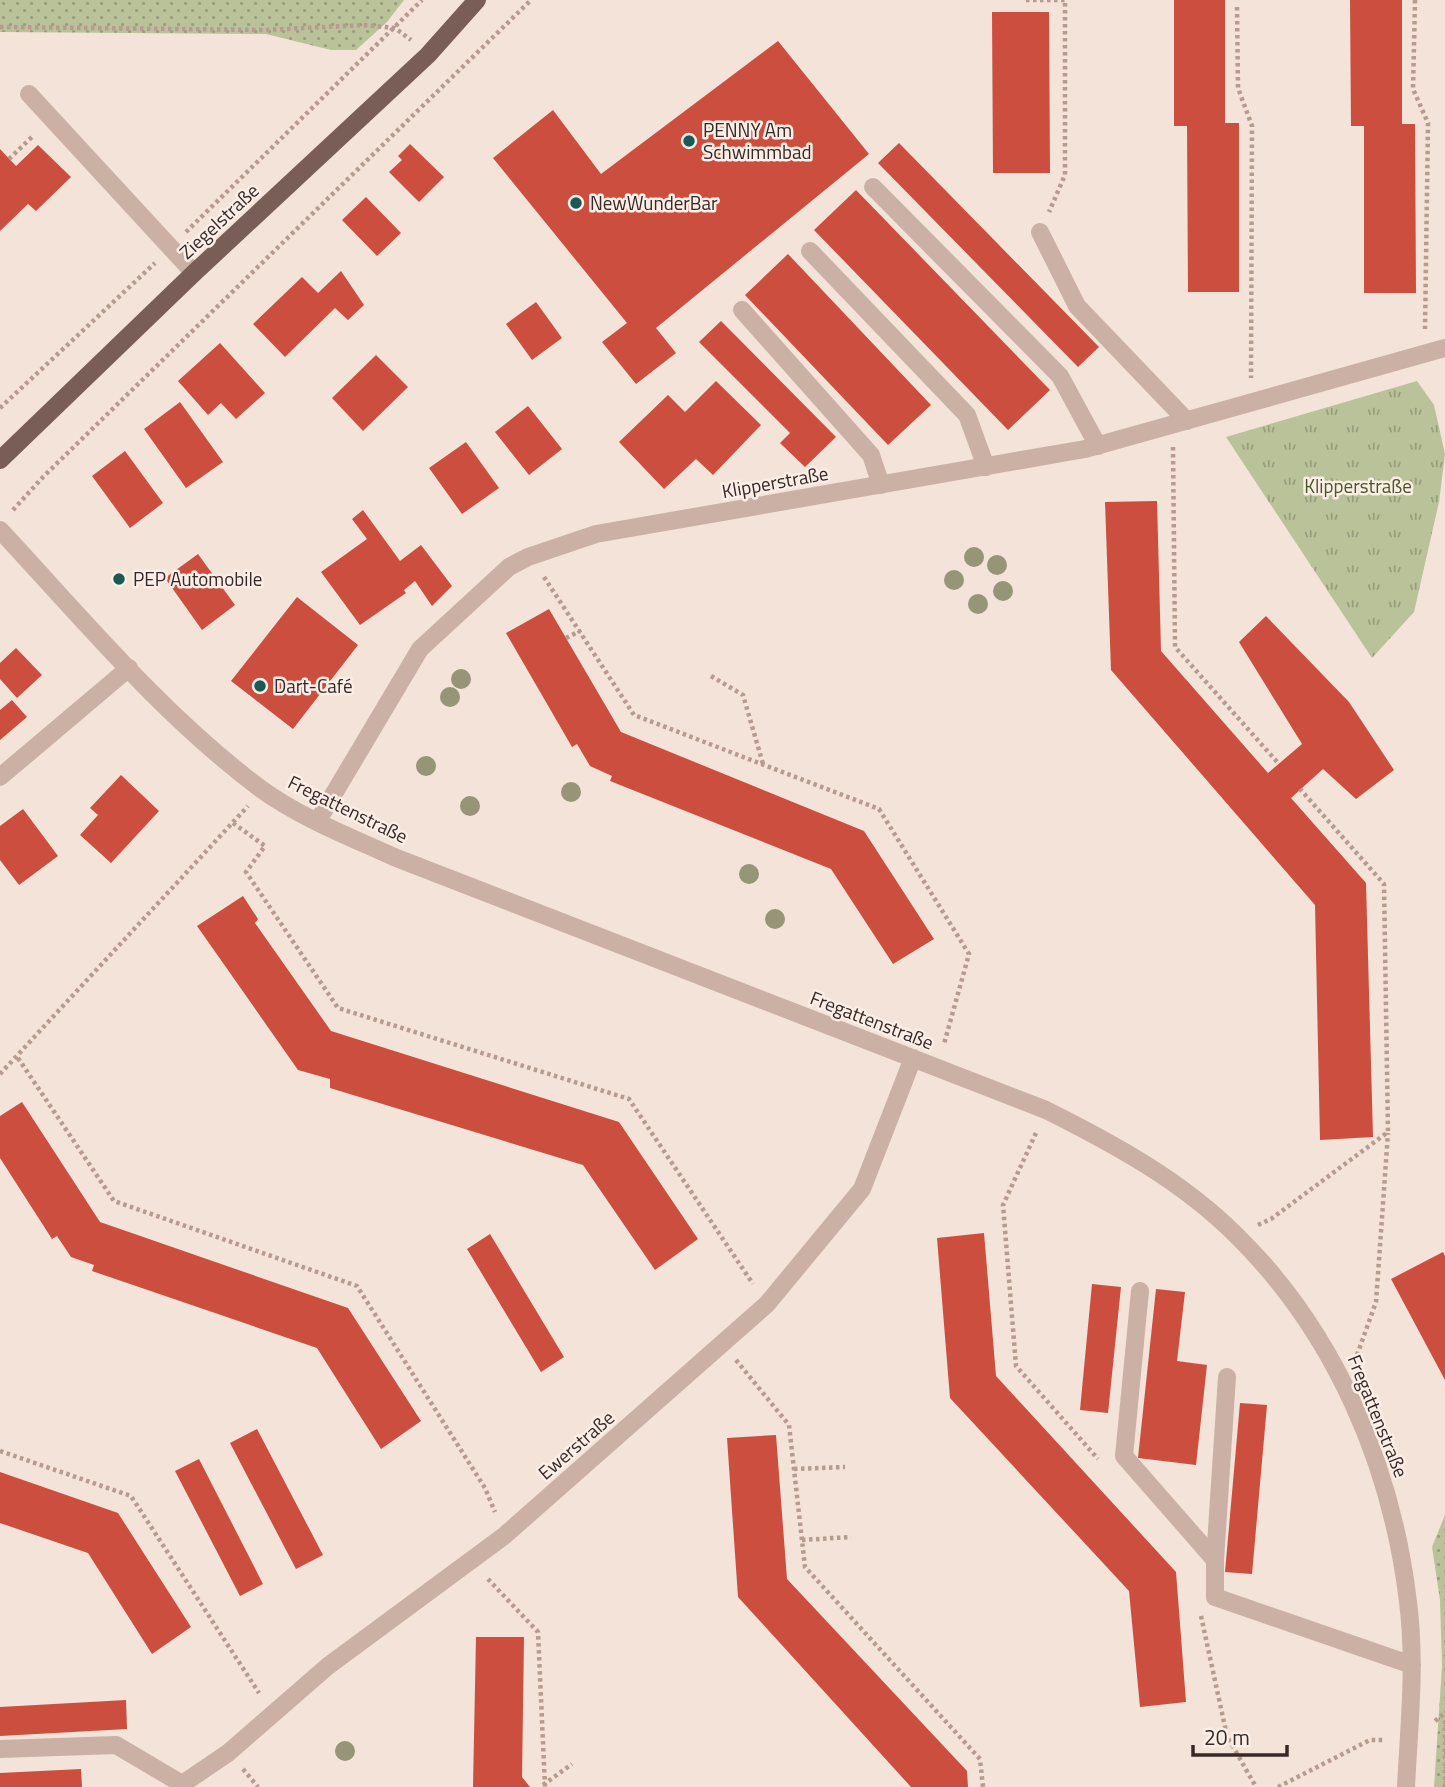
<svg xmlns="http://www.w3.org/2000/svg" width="1445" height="1787" font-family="'Titillium Web',sans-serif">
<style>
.grass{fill:url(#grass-dots)}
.park{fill:url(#park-tufts)}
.building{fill:#cb4e3f}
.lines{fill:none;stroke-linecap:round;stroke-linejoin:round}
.path{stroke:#b79b8f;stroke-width:4.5;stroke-dasharray:3.5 3.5;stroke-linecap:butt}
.minor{stroke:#cbb1a5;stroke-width:18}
.major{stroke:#795e57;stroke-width:18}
.tree{fill:#979578}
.poi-dot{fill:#1a5a55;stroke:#faeee6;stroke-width:2.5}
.labels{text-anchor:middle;stroke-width:5;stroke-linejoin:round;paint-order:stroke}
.poi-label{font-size:19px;fill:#362927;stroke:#faeee6;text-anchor:start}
.street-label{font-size:19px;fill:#362927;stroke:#faeee6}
.park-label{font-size:19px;fill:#4b5629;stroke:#faeee6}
</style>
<defs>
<pattern id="grass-dots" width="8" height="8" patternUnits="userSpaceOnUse" patternTransform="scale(1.75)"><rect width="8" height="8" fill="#bac299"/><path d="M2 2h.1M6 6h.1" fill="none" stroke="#989e7d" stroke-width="1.8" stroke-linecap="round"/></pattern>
<pattern id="park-tufts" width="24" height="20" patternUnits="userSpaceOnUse" patternTransform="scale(1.75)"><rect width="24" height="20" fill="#bac299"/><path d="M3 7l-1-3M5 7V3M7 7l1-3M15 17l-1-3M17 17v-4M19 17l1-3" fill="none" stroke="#989e7d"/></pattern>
</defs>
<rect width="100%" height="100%" fill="#f3e3d9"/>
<path class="grass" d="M 0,0 L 404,0 L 387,22 L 356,50 L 331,50 L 266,34 L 0,32 Z
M 1445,1515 L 1445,1787 L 1434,1787 L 1442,1666 L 1440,1600 L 1432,1547 Z"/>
<path class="park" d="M 1417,381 L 1434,405 L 1445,454 L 1439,502 L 1414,612 L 1372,658 L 1226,437 Z"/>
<path class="building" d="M 1174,0 L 1225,0 L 1225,123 L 1239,123 L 1239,292 L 1188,292 L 1187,126 L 1174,126 Z
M 1350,0 L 1402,0 L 1402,124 L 1415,124 L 1416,293 L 1364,293 L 1364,126 L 1351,126 Z
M 992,12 L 1049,12 L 1050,173 L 993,173 Z
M 778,41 L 869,154 L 656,328 L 676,353 L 636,384 L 602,342 L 627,323 L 493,158 L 553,110 L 601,174 Z
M 899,143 L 1099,347 L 1078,367 L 878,163 Z
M 410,144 L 444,177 L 419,202 L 389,172 L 402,160 L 398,156 Z
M 38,145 L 71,177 L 36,211 L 28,204 L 0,231 L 0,149 L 16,166 Z
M 856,190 L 1050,390 L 1008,430 L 814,230 Z
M 366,197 L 401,233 L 377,256 L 342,220 Z
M 788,254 L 931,405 L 888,445 L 745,295 Z
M 341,271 L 364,305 L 348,320 L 335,308 L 285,357 L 253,324 L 302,277 L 318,293 Z
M 536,302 L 562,338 L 532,360 L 506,324 Z
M 721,321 L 836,437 L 805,467 L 780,443 L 790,433 L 699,342 Z
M 220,343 L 265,393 L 236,419 L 221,403 L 208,415 L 178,381 Z
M 376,355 L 408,387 L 363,431 L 332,398 Z
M 716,381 L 761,425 L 713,475 L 696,459 L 664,489 L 619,442 L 668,395 L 685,412 Z
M 180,402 L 223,462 L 186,488 L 144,429 Z
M 528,406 L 562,449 L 529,475 L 495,432 Z
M 466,442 L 499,488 L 462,514 L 429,468 Z
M 125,451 L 163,503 L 130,528 L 92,476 Z
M 1157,501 L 1161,651 L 1268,773 L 1302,744 L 1239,642 L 1266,616 L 1349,702 L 1394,770 L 1356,799 L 1323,769 L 1291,798 L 1366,883 L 1373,1137 L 1320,1140 L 1315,905 L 1111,670 L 1105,502 Z
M 363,510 L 400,561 L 421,545 L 452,586 L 432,606 L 415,581 L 404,590 L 406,593 L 360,625 L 321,572 L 367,539 L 352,519 Z
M 198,554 L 235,605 L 202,630 L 165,578 Z
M 297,597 L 358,645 L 293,729 L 231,681 Z
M 549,609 L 621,732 L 864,831 L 934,939 L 893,964 L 831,869 L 610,781 L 612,776 L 590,766 L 577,744 L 572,747 L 506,633 Z
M 16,648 L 42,675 L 17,698 L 0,679 L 0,663 Z
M 12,700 L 27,717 L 0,740 L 0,710 Z
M 121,775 L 159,811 L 111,863 L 80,835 L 98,815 L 90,808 Z
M 23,809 L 58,856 L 19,885 L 0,860 L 0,826 Z
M 243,896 L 258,919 L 255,923 L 331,1031 L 619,1122 L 698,1239 L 655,1270 L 583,1165 L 330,1088 L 330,1079 L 298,1070 L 197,926 Z
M 22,1102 L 100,1222 L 348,1308 L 421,1421 L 381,1449 L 317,1348 L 92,1271 L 94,1265 L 71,1257 L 57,1236 L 52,1239 L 0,1158 L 0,1116 Z
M 984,1233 L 996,1376 L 1176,1572 L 1186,1702 L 1140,1707 L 1129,1591 L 950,1398 L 937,1238 Z
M 490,1234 L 564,1357 L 541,1372 L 467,1249 Z
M 1443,1252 L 1445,1256 L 1445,1380 L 1391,1279 Z
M 1092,1284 L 1121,1287 L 1108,1413 L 1080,1410 Z
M 1156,1289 L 1185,1292 L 1177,1361 L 1207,1365 L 1196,1465 L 1138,1458 Z
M 1240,1403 L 1267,1405 L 1252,1574 L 1225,1572 Z
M 257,1429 L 323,1555 L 296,1569 L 230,1443 Z
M 776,1435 L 787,1579 L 967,1771 L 968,1787 L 911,1787 L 738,1597 L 727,1438 Z
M 199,1459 L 263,1584 L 240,1596 L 175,1471 Z
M 0,1472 L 118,1513 L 191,1627 L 152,1654 L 88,1553 L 0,1523 Z
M 476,1637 L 524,1637 L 522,1777 L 530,1787 L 473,1787 Z
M 126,1700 L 127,1729 L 0,1736 L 0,1707 Z
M 81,1769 L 82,1787 L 0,1787 L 0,1773 Z"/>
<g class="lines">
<path class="path" d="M 1026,0 L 1065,0 L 1065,175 L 1049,212
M 1415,0 L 1413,89 L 1428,123 L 1425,329
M 1237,7 L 1238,88 L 1252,126 L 1251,378
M 0,27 L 265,30 L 364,25 L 395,28 L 411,40
M 9,159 L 34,135
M 186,232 L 422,0
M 0,408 L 155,263
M 1173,447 L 1175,647 L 1279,764
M 13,510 L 43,477 L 531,0
M 544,577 L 634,715 L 879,809 L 969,954 L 944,1044
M 566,638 L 580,631
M 711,676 L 743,695 L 763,764
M 233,823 L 265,846 L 246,872 L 338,1008 L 629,1099 L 753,1284
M 18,1058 L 114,1201 L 357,1286 L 485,1488 L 495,1512
M 0,1074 L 248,806
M 1036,1133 L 1003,1205 L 1016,1366 L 1098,1459
M 1258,1225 L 1271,1219 L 1388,1132 L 1384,884 L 1300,789
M 1357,1355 L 1376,1302 L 1388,1133
M 736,1360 L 789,1425 L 805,1567 L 980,1759 L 983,1787
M 0,1451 L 131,1496 L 259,1693
M 794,1469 L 845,1467
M 802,1540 L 851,1537
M 488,1579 L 538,1632 L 545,1787
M 1201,1616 L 1227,1736 L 1256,1787
M 1435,1721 L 1445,1713
M 243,1769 L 258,1787
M 543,1785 L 572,1764
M 1278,1787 L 1370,1740 L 1385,1740
M 1445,1787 L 1445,1719"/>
<path class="minor" d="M 29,94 L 194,273
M 873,187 L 1060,376 L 1098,446
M 1040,232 L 1077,306 L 1187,421
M 810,251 L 967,415 L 986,467
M 742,310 L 871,455 L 881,485
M 0,530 C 83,619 163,716 261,789 C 301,818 350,837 394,857 L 1046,1110 C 1114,1144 1182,1181 1236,1235 C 1335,1332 1392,1466 1408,1602 C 1416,1663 1409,1726 1406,1787
M 0,777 L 129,668
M 317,822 L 420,649 L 509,567 L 528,557 L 596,534 L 1085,449 L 1445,348
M 1140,1291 L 1124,1456 L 1215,1560 L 1215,1597 L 1412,1665
M 1215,1560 L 1227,1377
M 0,1749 L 116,1745 L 182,1784
M 178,1787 L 228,1753 L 328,1666 L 504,1536 L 767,1304 L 862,1189 L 913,1058"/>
<path class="major" d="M 0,460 L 194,273 L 428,55 L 477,0"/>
</g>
<g class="tree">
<circle cx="974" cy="557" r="10"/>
<circle cx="997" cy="565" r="10"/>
<circle cx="954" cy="580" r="10"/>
<circle cx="1003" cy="591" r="10"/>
<circle cx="978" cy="604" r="10"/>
<circle cx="461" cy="679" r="10"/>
<circle cx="450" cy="697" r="10"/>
<circle cx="426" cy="766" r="10"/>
<circle cx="571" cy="792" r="10"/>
<circle cx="470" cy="806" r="10"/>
<circle cx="749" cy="874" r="10"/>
<circle cx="775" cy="919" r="10"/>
<circle cx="345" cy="1751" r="10"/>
</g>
<g class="poi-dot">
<circle cx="689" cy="141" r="7"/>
<circle cx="576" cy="203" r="7"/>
<circle cx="119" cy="579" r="7"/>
<circle cx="260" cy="686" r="7"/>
</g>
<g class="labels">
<g class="poi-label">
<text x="703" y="137">PENNY Am<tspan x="703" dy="22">Schwimmbad</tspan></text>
<text x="590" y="210">NewWunderBar</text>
<text x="133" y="586">PEP Automobile</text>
<text x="274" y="693">Dart-Café</text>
</g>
<g class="street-label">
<text transform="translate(219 221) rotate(-43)" y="7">Ziegelstraße</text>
<text transform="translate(775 482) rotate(-10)" y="7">Klipperstraße</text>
<text transform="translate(348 809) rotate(26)" y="7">Fregattenstraße</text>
<text transform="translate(872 1020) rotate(21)" y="7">Fregattenstraße</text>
<text transform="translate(1378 1416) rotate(68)" y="7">Fregattenstraße</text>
<text transform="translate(576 1445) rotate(-41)" y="7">Ewerstraße</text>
</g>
<g class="park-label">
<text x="1358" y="493">Klipperstraße</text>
</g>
</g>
<path d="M1193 1745v10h94v-10" fill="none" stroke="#362927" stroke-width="3.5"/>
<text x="1204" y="1745" font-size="21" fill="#362927" stroke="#faeee6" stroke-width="5" paint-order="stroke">20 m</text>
</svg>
